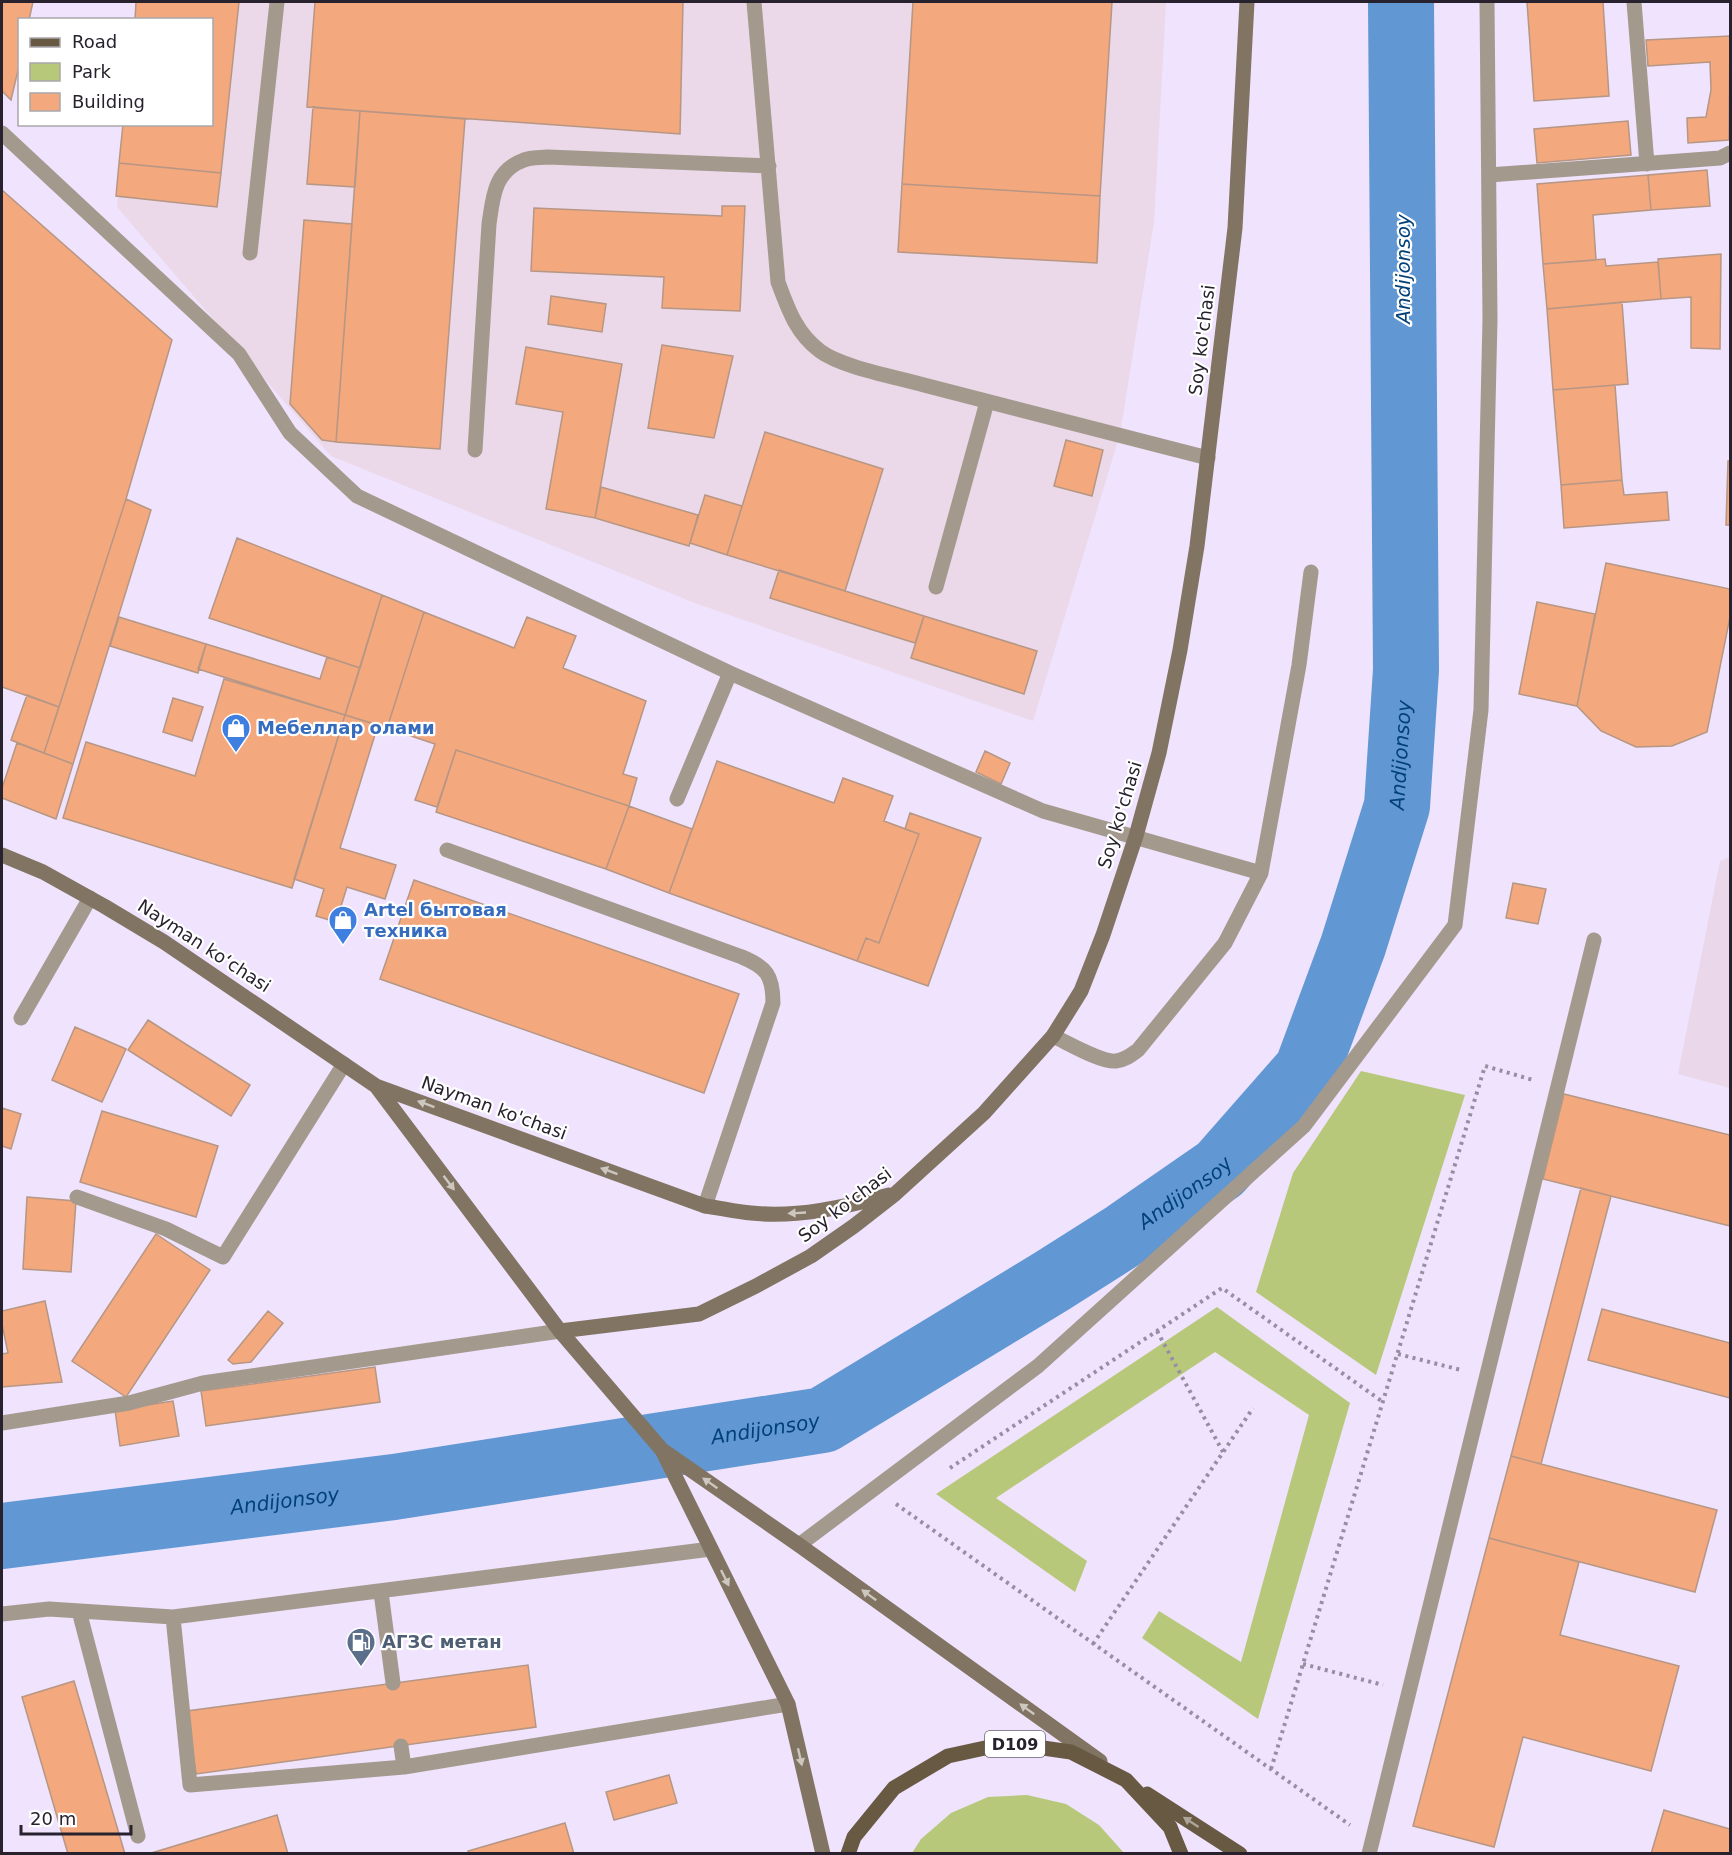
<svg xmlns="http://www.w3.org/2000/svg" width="1732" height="1855" font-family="'DejaVu Sans',sans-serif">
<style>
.industrial{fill:#ebd8e8}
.education{fill:#ead8ea}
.green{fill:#b8c87b}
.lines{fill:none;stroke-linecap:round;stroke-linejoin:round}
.river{stroke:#6197d3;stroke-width:66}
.building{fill:#f4a87e;stroke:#b69684;stroke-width:1.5}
.path{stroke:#978ea1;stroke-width:4;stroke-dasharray:3 4.5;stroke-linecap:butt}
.lane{stroke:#a39a8d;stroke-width:15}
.street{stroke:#a39a8d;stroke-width:15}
.secondary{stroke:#817462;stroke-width:15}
.primary{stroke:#685943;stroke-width:15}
.oneway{fill:#cdc7c0}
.oneway2{fill:#aca498}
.labels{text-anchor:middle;stroke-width:4.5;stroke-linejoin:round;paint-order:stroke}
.shield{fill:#fff;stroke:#68646c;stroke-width:1.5}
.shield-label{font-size:16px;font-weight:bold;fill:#27222d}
.street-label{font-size:18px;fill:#27222d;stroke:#fff}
.shop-label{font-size:18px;font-weight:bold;fill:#366cbe;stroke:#fff;text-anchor:start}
.service-label{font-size:18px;font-weight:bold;fill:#4e5e75;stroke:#fff;text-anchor:start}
.water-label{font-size:20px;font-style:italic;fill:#024178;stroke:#fff}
</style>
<rect width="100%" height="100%" fill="#efe3fd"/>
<path class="industrial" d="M 136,2 L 1166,2 L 1154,222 L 1120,434 L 1033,721 L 695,603 L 331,456 L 117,207 L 125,125 L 212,124 L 212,20 L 134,19 Z"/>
<path class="education" d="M 1730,857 L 1730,1088 L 1678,1074 L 1720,861 Z"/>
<path class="green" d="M 1361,1071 L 1465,1095 L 1376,1375 L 1256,1292 L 1293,1173 Z
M 1217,1307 L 1350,1403 L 1258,1719 L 1142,1638 L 1159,1611 L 1241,1662 L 1309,1415 L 1215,1352 L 996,1498 L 1087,1561 L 1075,1592 L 936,1494 Z
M 1027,1795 L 1066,1804 L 1099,1825 L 1124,1853 L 912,1853 L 921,1839 L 951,1813 L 988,1797 Z"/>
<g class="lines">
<path class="river" id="s1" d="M 2,1536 L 394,1487 L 823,1420 L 1052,1281 L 1126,1234 L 1220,1169 L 1307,1070 L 1353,946 L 1397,806 L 1406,670 L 1401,2"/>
</g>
<path class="building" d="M 2,2 L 33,2 L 29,20 L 20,20 L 20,62 L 11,100 L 2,91 Z
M 136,2 L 239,2 L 221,173 L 119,163 L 123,124 L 212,124 L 212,20 L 135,20 Z
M 315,2 L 683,2 L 680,134 L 307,107 Z
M 913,2 L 1112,2 L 1100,196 L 902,184 Z
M 1527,2 L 1603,2 L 1609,96 L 1534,101 Z
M 1730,36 L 1729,140 L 1688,143 L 1687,118 L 1706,117 L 1711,90 L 1710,62 L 1648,66 L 1646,40 Z
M 313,107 L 360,111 L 355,187 L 307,184 Z
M 360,111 L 465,119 L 440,449 L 336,442 Z
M 1628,121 L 1631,155 L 1537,163 L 1534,129 Z
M 119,163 L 221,173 L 217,207 L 116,196 Z
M 1707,170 L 1710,206 L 1651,210 L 1648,175 Z
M 1648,175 L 1651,210 L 1593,215 L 1596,260 L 1543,264 L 1537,184 Z
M 902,184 L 1100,196 L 1097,263 L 898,252 Z
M 2,190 L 172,340 L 126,499 L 59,707 L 2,687 Z
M 722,206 L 745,206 L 740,311 L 662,308 L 664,277 L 531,271 L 534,208 L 722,216 Z
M 304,220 L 352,224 L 336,442 L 322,440 L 290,404 Z
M 1721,254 L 1720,349 L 1691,348 L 1691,297 L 1661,299 L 1658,259 Z
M 1605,259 L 1606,266 L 1658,262 L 1661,299 L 1547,309 L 1543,264 Z
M 551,296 L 606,304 L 602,332 L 548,324 Z
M 1622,302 L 1628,384 L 1553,390 L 1547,309 Z
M 662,345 L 733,356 L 714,438 L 648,428 Z
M 526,347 L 622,364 L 595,518 L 546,509 L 563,412 L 516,404 Z
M 1615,385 L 1622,480 L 1561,485 L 1553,390 Z
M 765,432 L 883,469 L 845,591 L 727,555 Z
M 1066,440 L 1103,450 L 1092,496 L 1054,486 Z
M 1728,461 L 1730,461 L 1730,525 L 1726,525 Z
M 1622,480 L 1624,495 L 1667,492 L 1669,520 L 1564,528 L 1561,485 Z
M 601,487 L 698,515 L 689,546 L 595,518 Z
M 705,495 L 742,506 L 727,555 L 690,543 Z
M 126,499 L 151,510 L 73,764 L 44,753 Z
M 237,538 L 382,595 L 360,668 L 209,618 Z
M 1606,563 L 1730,589 L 1730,617 L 1707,732 L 1672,746 L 1636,747 L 1601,731 L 1577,706 Z
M 779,570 L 924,616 L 915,643 L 770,598 Z
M 382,595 L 424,612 L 387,728 L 345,715 Z
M 1537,602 L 1595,614 L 1577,706 L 1519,694 Z
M 424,612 L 514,648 L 527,617 L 576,636 L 563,668 L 646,701 L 623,774 L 637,778 L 629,806 L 456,750 L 437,807 L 415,800 L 435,744 L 387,728 Z
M 924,616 L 1037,651 L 1024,694 L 911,658 Z
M 119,617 L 206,644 L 198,673 L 110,646 Z
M 206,644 L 320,679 L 327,657 L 360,668 L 345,715 L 198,669 Z
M 224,679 L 345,715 L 292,888 L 63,818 L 86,742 L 195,776 Z
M 27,695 L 59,707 L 44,753 L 11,740 Z
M 173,698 L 203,707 L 192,741 L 163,732 Z
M 345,715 L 378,725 L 340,848 L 396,865 L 385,899 L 347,887 L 336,922 L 316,916 L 324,889 L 294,879 Z
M 17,743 L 73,764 L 56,819 L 2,798 L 2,788 Z
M 456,750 L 629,806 L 606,869 L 436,812 Z
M 985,751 L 1010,763 L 1001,784 L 976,772 Z
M 717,761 L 834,803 L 843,778 L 893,796 L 884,821 L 919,834 L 879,943 L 866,938 L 857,961 L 669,893 Z
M 629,806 L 692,829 L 669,893 L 606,869 Z
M 910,813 L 981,838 L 928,986 L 857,961 L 866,938 L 879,943 L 919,834 L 905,829 Z
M 414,880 L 739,994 L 704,1093 L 380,979 Z
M 1513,883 L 1546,889 L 1538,924 L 1506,918 Z
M 148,1020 L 250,1085 L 231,1116 L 128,1050 Z
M 75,1027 L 126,1049 L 102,1102 L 52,1080 Z
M 1564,1094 L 1730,1135 L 1730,1226 L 1543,1179 Z
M 2,1108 L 21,1114 L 11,1149 L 2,1146 Z
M 102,1111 L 218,1146 L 196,1217 L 80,1182 Z
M 1581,1188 L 1611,1196 L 1541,1464 L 1511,1456 Z
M 27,1197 L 76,1201 L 71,1272 L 23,1269 Z
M 156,1234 L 210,1270 L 126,1397 L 72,1361 Z
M 45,1301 L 62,1382 L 2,1387 L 2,1354 L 8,1353 L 2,1324 L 2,1311 Z
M 1602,1309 L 1730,1343 L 1730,1398 L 1588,1360 Z
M 268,1311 L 283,1323 L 251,1362 L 233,1364 L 228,1360 Z
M 375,1367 L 380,1402 L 206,1426 L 201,1391 Z
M 173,1401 L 179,1436 L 120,1446 L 115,1410 Z
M 1511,1456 L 1717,1510 L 1695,1592 L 1489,1538 Z
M 1489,1538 L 1579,1562 L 1560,1635 L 1679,1666 L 1651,1771 L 1523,1737 L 1494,1847 L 1413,1826 Z
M 528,1665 L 536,1727 L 196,1774 L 187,1711 Z
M 74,1681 L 125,1854 L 68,1854 L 22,1697 Z
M 669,1775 L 677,1803 L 614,1820 L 606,1792 Z
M 1664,1810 L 1730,1829 L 1730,1854 L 1651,1854 Z
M 277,1815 L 288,1854 L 148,1854 Z
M 565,1823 L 574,1854 L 468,1854 L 468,1851 Z"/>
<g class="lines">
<path class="path" d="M 1157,1331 L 1223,1452
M 1398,1354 L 1461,1370
M 950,1468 L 1222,1288 L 1383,1402
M 896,1504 L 1350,1825
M 1093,1644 L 1253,1408
M 1303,1664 L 1383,1685
M 1271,1769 L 1485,1066 L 1533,1080"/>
<path class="lane" d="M 754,2 L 778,282 C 788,309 796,333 820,351 C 841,367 896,377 924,385 C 1018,410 1113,434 1208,458
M 1634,2 L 1647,164
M 2,133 L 239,354 L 290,433 L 357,496 L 730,673 L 1043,811 L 1261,873
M 1489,175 L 1720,158 L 1730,153
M 250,253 L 277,2
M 475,450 L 489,224 C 493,197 494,171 524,160 C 531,157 540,158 548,157 L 769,166
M 936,587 L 987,402
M 677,799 L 730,673
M 447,850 L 742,957 C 766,967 773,975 773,1003 L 705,1206
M 21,1018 L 90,898
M 1053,1036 C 1068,1043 1102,1063 1116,1061 C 1125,1060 1131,1055 1138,1050 L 1225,943 L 1261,873 L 1299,665 L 1311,572
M 77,1197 L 166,1229 L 223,1257 L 344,1064
M 799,1545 L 1038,1366 L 1304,1126 L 1455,925 L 1481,710 L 1490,319 L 1487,2
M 381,1592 L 393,1683
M 79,1611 L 138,1836
M 2,1614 L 49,1609 L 173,1617
M 401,1746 L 404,1767 L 788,1704
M 404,1767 L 190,1785 L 173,1617 L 711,1549
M 1369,1854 L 1594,940"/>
<path class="street" d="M 2,1423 L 129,1403 L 203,1383 L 560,1331"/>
<path class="secondary" d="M 2,855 L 43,872 L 104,906 L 164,942 L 376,1086 L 705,1206 C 721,1208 736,1212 751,1213 C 798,1218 844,1207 889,1195
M 376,1086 L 560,1331 L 662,1450 L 788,1704 L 823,1854
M 560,1331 L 699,1314 L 756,1286 L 811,1256 L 854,1226 L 895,1194 L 984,1113 L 1053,1036 L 1081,991 L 1103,935 L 1136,836 L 1159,753 L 1180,650 L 1197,546 L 1235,228 L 1247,2
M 665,1452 L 799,1545 L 1100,1761"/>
<path class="primary" d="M 1147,1794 L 1240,1854
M 848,1854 L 854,1837 L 894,1788 L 948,1756 L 1008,1743 L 1071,1752 L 1126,1780 L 1170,1827 L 1181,1854"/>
</g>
<defs><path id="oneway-solid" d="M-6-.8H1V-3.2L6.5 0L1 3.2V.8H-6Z" transform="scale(1.5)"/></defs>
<g class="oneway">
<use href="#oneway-solid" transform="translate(426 1104) rotate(-160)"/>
<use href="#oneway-solid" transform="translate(609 1171) rotate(-160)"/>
<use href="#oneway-solid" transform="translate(449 1183) rotate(53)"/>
<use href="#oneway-solid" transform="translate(797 1213) rotate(177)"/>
<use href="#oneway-solid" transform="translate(710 1483) rotate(-145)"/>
<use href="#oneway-solid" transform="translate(725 1578) rotate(64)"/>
<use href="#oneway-solid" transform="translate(869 1595) rotate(-144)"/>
<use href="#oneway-solid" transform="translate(1027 1709) rotate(-144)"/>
<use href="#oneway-solid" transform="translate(800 1757) rotate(77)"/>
</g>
<use class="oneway2" href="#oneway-solid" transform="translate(1191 1822) rotate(-147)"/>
<defs>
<g id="shop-pin" transform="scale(1.5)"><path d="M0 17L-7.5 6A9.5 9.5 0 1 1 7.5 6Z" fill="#3f7fe0" stroke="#fff"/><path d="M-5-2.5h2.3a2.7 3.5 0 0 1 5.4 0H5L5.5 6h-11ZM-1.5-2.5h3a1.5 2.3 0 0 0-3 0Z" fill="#fff"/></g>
<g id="fuel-pin" transform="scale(1.5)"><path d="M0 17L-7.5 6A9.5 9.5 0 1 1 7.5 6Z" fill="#5c6f8a" stroke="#fff"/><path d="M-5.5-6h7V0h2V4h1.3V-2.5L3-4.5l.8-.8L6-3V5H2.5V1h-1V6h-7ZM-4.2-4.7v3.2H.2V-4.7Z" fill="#fff"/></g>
</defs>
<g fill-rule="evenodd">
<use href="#shop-pin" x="236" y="728"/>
<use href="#shop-pin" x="343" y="920"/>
<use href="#fuel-pin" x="361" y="1642"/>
</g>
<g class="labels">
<rect class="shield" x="985" y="1731" width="60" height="26" rx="4.5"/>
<g class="shield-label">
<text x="1015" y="1750">D109</text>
</g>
<g class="street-label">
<text transform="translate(1202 340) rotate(-83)" y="6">Soy ko'chasi</text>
<text transform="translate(1120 815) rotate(-73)" y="6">Soy ko'chasi</text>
<text transform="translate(204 946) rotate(33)" y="6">Nayman koʻchasi</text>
<text transform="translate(494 1108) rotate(20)" y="6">Nayman ko'chasi</text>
<text transform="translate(845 1205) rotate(-37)" y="6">Soy ko'chasi</text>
</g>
<g class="shop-label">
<text x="257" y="734">Мебеллар олами</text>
<text x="364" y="916">Artel бытовая<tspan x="364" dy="21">техника</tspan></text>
</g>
<g class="service-label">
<text x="382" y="1648">АГЗС метан</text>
</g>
<g class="water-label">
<text transform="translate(1403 269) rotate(-90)" y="7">Andijonsoy</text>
<text dy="7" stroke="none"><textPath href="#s1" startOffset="1761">Andijonsoy</textPath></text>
<text dy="7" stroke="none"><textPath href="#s1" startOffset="1257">Andijonsoy</textPath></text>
<text dy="7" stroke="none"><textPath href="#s1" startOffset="771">Andijonsoy</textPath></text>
<text dy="7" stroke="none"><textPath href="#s1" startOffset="285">Andijonsoy</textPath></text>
</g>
</g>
<rect width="1732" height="1855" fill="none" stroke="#27222d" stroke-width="6"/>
<rect x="18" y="18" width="195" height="108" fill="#ffffff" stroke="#a9a7ab" stroke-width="1.5"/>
<rect x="30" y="38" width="30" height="9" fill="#685943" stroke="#a9a7ab" stroke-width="1.5"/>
<text x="72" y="48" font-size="18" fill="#27222d">Road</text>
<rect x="30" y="63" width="30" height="18" fill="#b8c87b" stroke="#a9a7ab" stroke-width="1.5"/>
<text x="72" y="78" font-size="18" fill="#27222d">Park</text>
<rect x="30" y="93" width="30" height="18" fill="#f4a87e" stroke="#a9a7ab" stroke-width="1.5"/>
<text x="72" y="108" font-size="18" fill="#27222d">Building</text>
<path d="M21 1825v9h110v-9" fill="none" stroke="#27222d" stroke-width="3"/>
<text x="30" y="1825" font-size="18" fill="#27222d" stroke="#ffffff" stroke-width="4.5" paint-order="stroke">20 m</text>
</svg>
